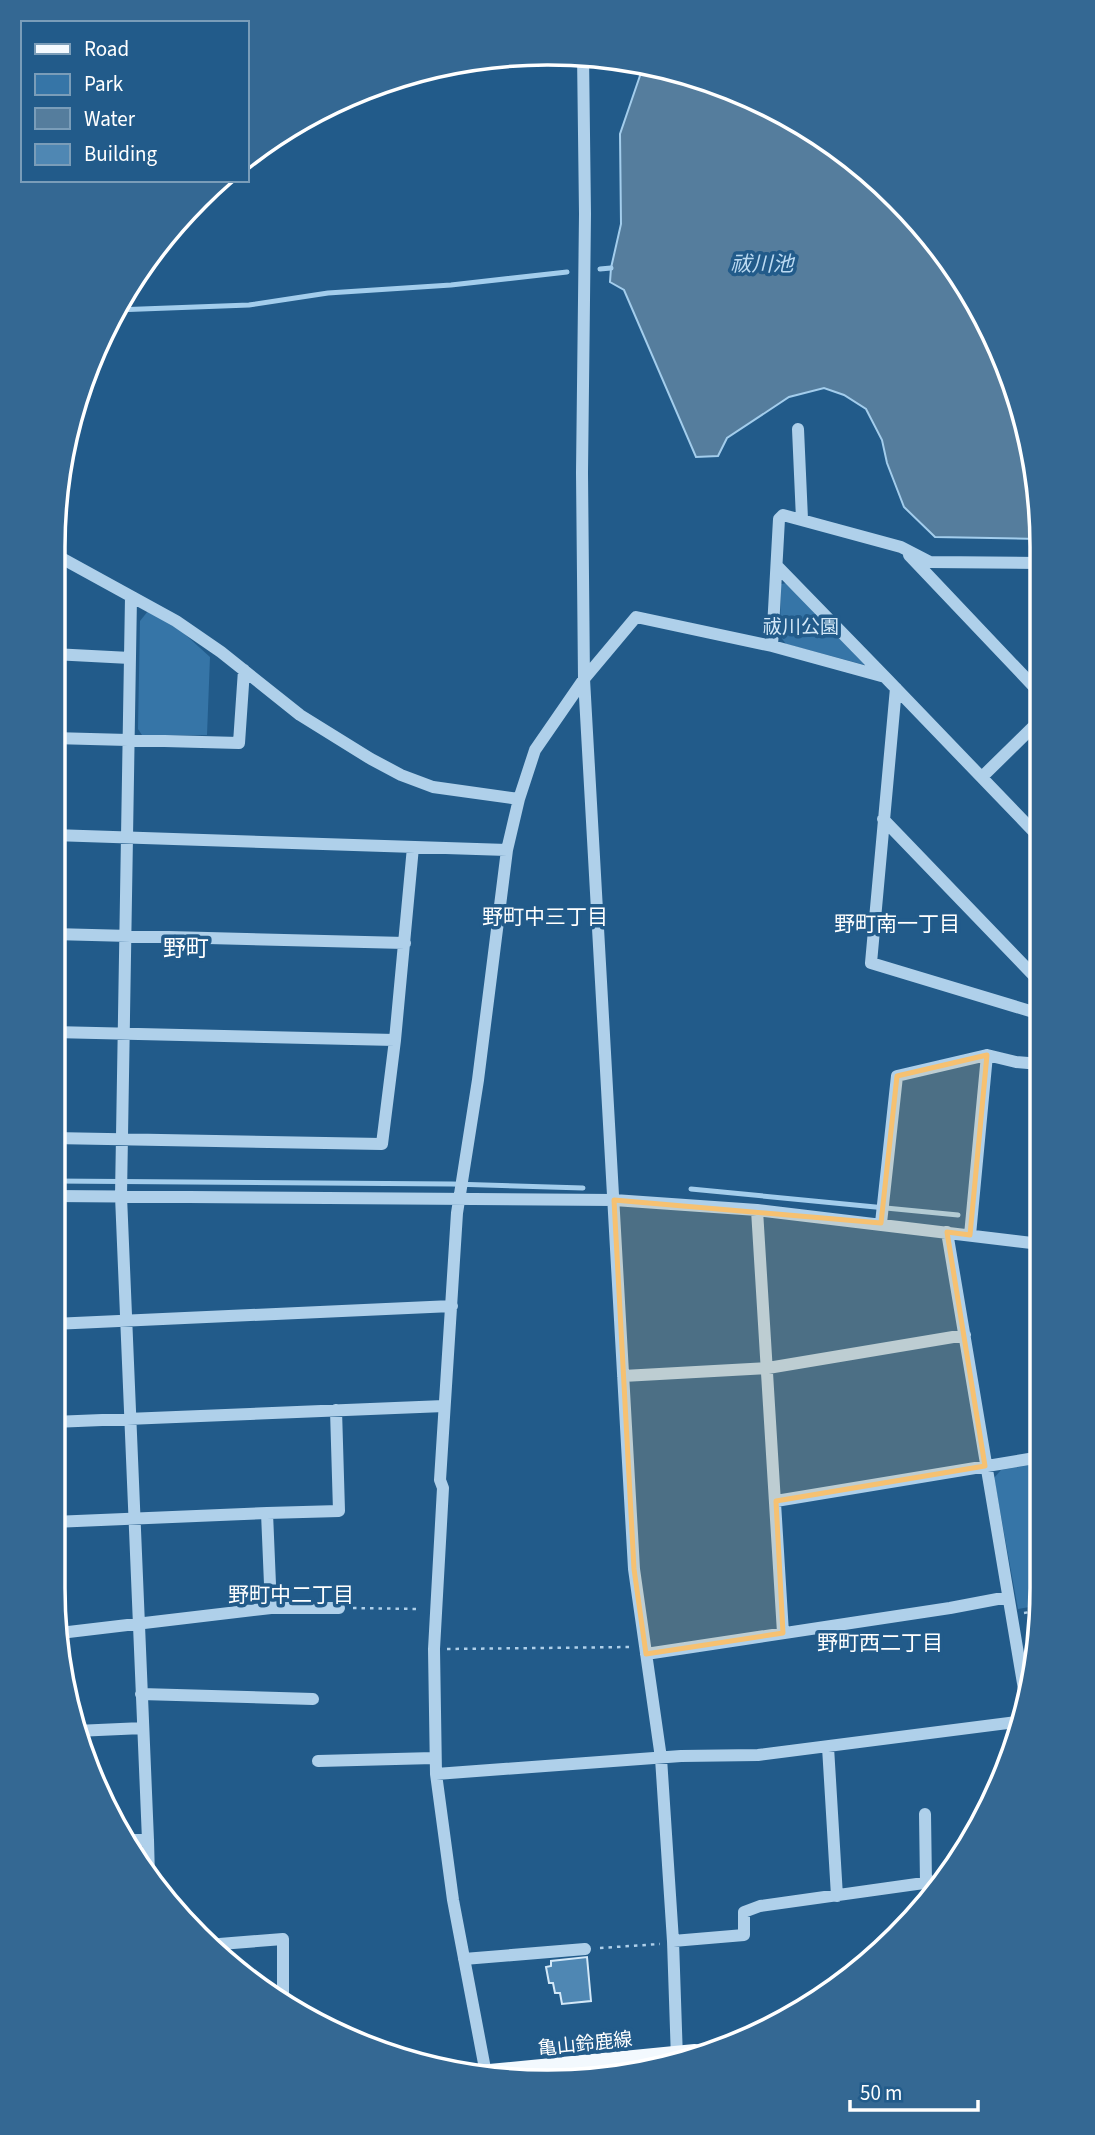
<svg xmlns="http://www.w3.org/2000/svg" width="1095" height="2135" font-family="'Source Sans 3','Noto Sans JP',sans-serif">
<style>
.green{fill:#3675a7}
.water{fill:#557d9d;stroke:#a3cdec;stroke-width:2}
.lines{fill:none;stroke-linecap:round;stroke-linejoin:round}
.stream{stroke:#a3cdec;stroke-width:5}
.building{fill:#4f87b3;stroke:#d3e8f8;stroke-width:2}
.path{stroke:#afd0ea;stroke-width:2.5;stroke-dasharray:3.5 5;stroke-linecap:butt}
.minor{stroke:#afd0ea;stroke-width:12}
.major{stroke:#f3f9fe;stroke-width:18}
.marked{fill:#f6c171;fill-opacity:0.2;stroke:#f6c171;stroke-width:5;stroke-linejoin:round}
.labels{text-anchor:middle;stroke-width:7;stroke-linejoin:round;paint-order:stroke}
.park-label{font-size:19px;fill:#d3e8f8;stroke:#225b8a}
.street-label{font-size:19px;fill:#fff;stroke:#225b8a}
.water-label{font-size:21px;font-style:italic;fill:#bbdaf2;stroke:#225b8a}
.neighbourhood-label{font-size:21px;fill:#fff;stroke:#225b8a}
.quarter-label{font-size:23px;fill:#fff;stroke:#225b8a}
.rim{fill:none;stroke:#fff;stroke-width:3.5}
</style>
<rect width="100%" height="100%" fill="#225b8a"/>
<path class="green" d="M 787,583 L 865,665 L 786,644 L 780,636 L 781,584 Z
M 148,611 L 178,628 L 210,657 L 207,735 L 142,735 L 138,729 L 140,621 Z
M 1041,1463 L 1041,1605 L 1018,1609 L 994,1478 L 1001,1470 Z"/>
<path class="water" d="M 644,64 L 675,69 L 766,103 L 874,175 L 940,246 L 1005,358 L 1038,482 L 1038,539 L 935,537 L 904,507 L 887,463 L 882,440 L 866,409 L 844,395 L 824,388 L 789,397 L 727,438 L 718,456 L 696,457 L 624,290 L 610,282 L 611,268 L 621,224 L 620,134 Z"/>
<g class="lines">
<path class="stream" d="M 600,269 L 611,268
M 115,310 L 249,305 L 328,293 L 451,285 L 567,272
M 53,1181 L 452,1184 L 583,1188
M 691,1189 L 958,1215"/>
</g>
<path class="building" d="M 587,1957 L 591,2001 L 562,2004 L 560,1993 L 555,1993 L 553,1983 L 549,1983 L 546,1967 L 551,1966 L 551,1961 Z"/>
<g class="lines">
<path class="path" d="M 353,1608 L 420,1609
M 1024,1613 L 1041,1610
M 447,1649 L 630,1647
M 600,1948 L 660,1944"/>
<path class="minor" d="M 583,54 L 585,214 L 582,473 L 584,679 L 634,1569 L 661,1758 L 673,1941 L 677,2059
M 798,429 L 802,519
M 54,554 L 176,621 L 221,652 L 300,715 L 371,759 L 401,775 L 433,787 L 519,799
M 909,555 L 1039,692
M 777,566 L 885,677
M 772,646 L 779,519 L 783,515 L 901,547 L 930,562 L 1038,563
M 53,654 L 130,658
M 896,688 L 871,963 L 1040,1014
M 53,738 L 239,743 L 244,670
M 982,777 L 1039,721
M 883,819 L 1040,982
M 53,835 L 507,850
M 53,934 L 405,943
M 53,1032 L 395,1040
M 53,1138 L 382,1144 L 395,1040 L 413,847
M 53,1196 L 614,1200 L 757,1210 L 1040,1244
M 757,1210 L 783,1633
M 881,1223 L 897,1076 L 987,1055
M 947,1232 L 1027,1707
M 970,1235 L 987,1055 L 1016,1062 L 1040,1064
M 53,1324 L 452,1306
M 623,1376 L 768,1368 L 965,1335
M 53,1422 L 444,1406
M 776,1501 L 1041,1457
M 267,1513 L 339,1511 L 336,1410
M 53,1522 L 267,1513 L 271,1608 L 60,1633
M 271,1608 L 339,1608
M 646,1654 L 950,1608 L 1008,1597
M 141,1694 L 313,1699
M 76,1731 L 143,1728
M 828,1747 L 837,1896
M 318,1761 L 434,1758
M 436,1774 L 681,1756 L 758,1755 L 1024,1721
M 925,1814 L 926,1883
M 129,1840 L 148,1840 L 121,1196 L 131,597
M 148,1840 L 149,1878
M 673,1941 L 744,1935 L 744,1912 L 760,1906 L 938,1881
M 207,1945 L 283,1939 L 283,2004
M 464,1959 L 585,1949
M 486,2074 L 453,1900 L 436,1774 L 434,1649 L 443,1488 L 440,1480 L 457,1213 L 478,1080 L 507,850 L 519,799 L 535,750 L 584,679 L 636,617 L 772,646 L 885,677 L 1039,837"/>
<path class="major" d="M 479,2074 L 695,2053"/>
</g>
<path class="marked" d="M 987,1055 L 970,1235 L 947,1232 L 985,1466 L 776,1501 L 783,1633 L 646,1654 L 634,1569 L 614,1200 L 881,1223 L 897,1076 Z"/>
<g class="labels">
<g class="park-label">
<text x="801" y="633">祓川公園</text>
</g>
<g class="street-label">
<text transform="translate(585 2043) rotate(-6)" y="7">亀山鈴鹿線</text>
</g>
<g class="water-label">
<text x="762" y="271">祓川池</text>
</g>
<g class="neighbourhood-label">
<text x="545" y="924">野町中三丁目</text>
<text x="897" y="931">野町南一丁目</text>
<text x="291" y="1602">野町中二丁目</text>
<text x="880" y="1650">野町西二丁目</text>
</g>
<g class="quarter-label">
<text x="186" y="956">野町</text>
</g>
</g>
<path d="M0 0H1095V2135H0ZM547 65H548A482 482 0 0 1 1030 547V1588A482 482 0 0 1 548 2070H547A482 482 0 0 1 65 1588V547A482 482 0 0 1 547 65Z" fill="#346893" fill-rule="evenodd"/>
<path class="rim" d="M547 65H548A482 482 0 0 1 1030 547V1588A482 482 0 0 1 548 2070H547A482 482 0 0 1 65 1588V547A482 482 0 0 1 547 65Z"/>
<rect x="21" y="21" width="228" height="161" fill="#225b8a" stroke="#7a9db9" stroke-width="2"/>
<rect x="35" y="44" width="35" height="10" fill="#f3f9fe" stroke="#7a9db9" stroke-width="2"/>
<text x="84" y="56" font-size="21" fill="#ffffff">Road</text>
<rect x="35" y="74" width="35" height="21" fill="#3675a7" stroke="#7a9db9" stroke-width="2"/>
<text x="84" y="91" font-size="21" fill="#ffffff">Park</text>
<rect x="35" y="108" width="35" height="21" fill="#557d9d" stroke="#7a9db9" stroke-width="2"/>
<text x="84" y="126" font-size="21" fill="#ffffff">Water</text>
<rect x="35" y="144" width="35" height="21" fill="#4f87b3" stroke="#7a9db9" stroke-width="2"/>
<text x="84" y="161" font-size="21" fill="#ffffff">Building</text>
<path d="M850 2100v10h128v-10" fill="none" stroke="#ffffff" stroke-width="3.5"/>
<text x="860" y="2100" font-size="21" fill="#ffffff" stroke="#225b8a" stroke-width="5" paint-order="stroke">50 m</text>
</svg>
